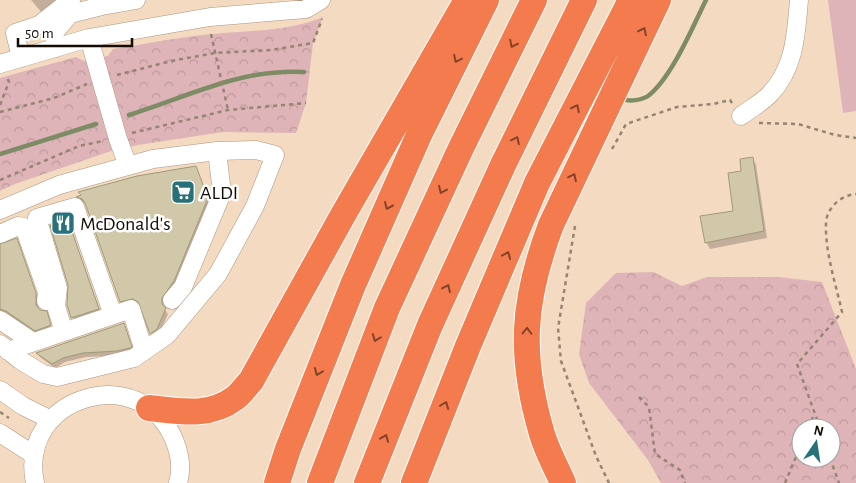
<svg xmlns="http://www.w3.org/2000/svg" width="856" height="483" font-family="'Alegreya Sans',sans-serif">
<style>
.park{fill:url(#park-crowns);fill-rule:evenodd}
.garden{fill:#deb4b8}
.shadow{fill:#0003}
.lines{fill:none;stroke-linecap:round;stroke-linejoin:round}
.stream{stroke:#7e8c65;stroke-width:4.5}
.building{fill:#d0c8a8;stroke:#a0997b}
.minor-casing{stroke:#ad967e;stroke-width:19}
.highway-casing{stroke:#fff;stroke-width:28}
.path{stroke:#968472;stroke-width:2.5;stroke-dasharray:4 4;stroke-linecap:butt}
.minor{stroke:#fff;stroke-width:18}
.highway{stroke:#f47b4e;stroke-width:26}
.oneway{stroke:#844329}
.labels{text-anchor:middle;stroke-width:5;stroke-linejoin:round;paint-order:stroke}
.poi-label{font-size:20px;fill:#130b04;stroke:#fff;text-anchor:start}
</style>
<defs>
<pattern id="park-crowns" width="20" height="18" patternUnits="userSpaceOnUse" patternTransform="scale(1.25)"><rect width="20" height="18" fill="#deb4b8"/><path d="M2 6a3 3 0 1 1 6 0M12 15a3 3 0 1 1 6 0" fill="none" stroke="#be999d"/></pattern>
</defs>
<rect width="100%" height="100%" fill="#f3dac1"/>
<path class="park" d="M 323,17 L 313,43 L 306,103 L 296,133 L 223,132 L 138,145 L 111,151 L 15,184 L 0,191 L 0,78 L 76,57 L 84,61 L 108,56 L 113,49 C 146,44 179,37 213,34 C 250,30 288,32 323,17 Z
M 653,272 L 682,286 L 707,277 L 778,277 L 822,282 L 856,369 L 856,483 L 661,483 L 648,460 L 589,383 L 579,354 L 586,303 L 616,273 ZM 801,428 L 831,428 L 831,458 L 801,458 Z"/>
<path class="garden" d="M 828,0 L 856,0 L 856,111 L 843,113 Z"/>
<path class="shadow" d="M 31,0 L 63,0 L 43,14 Z
M 752,158 L 756,165 L 767,238 L 710,249 L 706,242 L 735,212 L 742,172 Z
M 196,168 L 210,204 L 176,287 L 164,303 L 164,309 L 168,314 L 159,334 L 154,338 L 141,306 L 136,303 L 124,306 L 121,301 L 86,204 L 80,201 L 78,197 Z
M 68,221 L 101,313 L 75,322 L 68,305 L 69,285 Z
M 19,244 L 38,299 L 38,309 L 49,317 L 52,330 L 38,335 L 5,314 L 0,315 L 0,245 Z
M 124,324 L 133,352 L 120,355 L 86,357 L 65,362 L 55,368 L 40,357 L 38,353 Z"/>
<g class="lines">
<path class="stream" d="M 623,99 C 629,102 642,100 648,96 C 671,79 693,26 706,0
M 129,115 C 187,97 242,68 304,72
M 0,154 L 96,124"/>
</g>
<path class="building" d="M 753,157 L 764,231 L 705,243 L 700,216 L 733,211 L 728,173 L 741,171 L 740,159 Z
M 196,166 L 208,198 L 174,281 L 162,298 L 162,304 L 166,308 L 157,329 L 150,334 L 138,302 L 133,299 L 120,302 L 85,203 L 82,199 L 76,197 L 81,195 L 78,192 L 137,176 Z
M 68,220 L 99,309 L 71,318 L 67,305 L 68,285 L 50,225 Z
M 17,238 L 36,293 L 36,305 L 40,310 L 47,311 L 51,325 L 35,331 L 6,311 L 0,309 L 0,244 Z
M 124,323 L 132,347 L 130,348 L 117,351 L 83,353 L 63,358 L 52,364 L 36,353 Z"/>
<g class="lines">
<g class="minor-casing">
<path id="minor" d="M 89,38 L 118,139 L 128,166
M 56,48 L 54,33 L 70,14 L 102,6 L 136,0
M 21,58 L 15,33 L 39,25 L 71,0
M 0,64 L 89,38 L 210,17 L 306,9 L 321,0
M 741,116 C 750,109 761,103 769,95 C 795,69 796,34 799,0
M 0,210 L 59,185 L 153,159 L 217,151 L 256,150 L 275,155 L 255,206 L 218,274 L 167,335 L 134,358 L 57,377 L 43,374 L 20,360 L 0,344
M 0,234 L 18,226 L 24,227 L 47,292 L 46,301
M 172,300 L 183,287 L 222,193 L 217,151
M 0,320 L 33,342
M 64,332 L 56,306 L 58,288 L 37,218 L 75,207 L 113,315
M 8,351 L 131,309 L 144,351
M 0,390 L 23,406 L 51,420
M 0,433 L 34,455
M 35,483 C 17,395 143,359 175,442 C 180,455 182,469 178,483"/>
</g>
<g class="highway-casing">
<path id="highway" d="M 149,408 C 178,411 209,418 235,398 C 241,394 246,386 251,381 L 343,215 L 467,0
M 277,483 L 288,449 L 353,285 L 419,135 L 486,0
M 320,483 L 387,308 L 461,148 L 534,0
M 367,483 L 430,325 L 503,165 L 584,0
M 414,483 L 468,346 L 537,183 L 631,0
M 563,483 C 556,467 547,451 542,434 C 519,355 522,302 551,225 L 658,0"/>
</g>
<path class="path" d="M 211,34 L 228,110
M 117,75 L 171,61 L 215,53 L 271,50 L 313,43 L 322,19
M 0,105 L 9,82 L 7,77
M 0,112 L 54,98 L 87,84
M 759,123 L 798,124 L 835,135 L 856,138
M 132,133 L 228,110 L 306,103
M 612,149 L 626,124 L 677,107 L 713,104 L 730,100 L 732,103
M 0,180 L 79,146 L 103,141
M 575,226 L 558,328 L 561,361 L 596,456 L 609,483
M 639,397 L 649,407 L 655,454 L 680,470 L 685,483
M 0,412 L 9,418
M 808,428 L 814,415
M 820,428 L 797,364 L 842,312 C 836,285 825,252 826,224 C 826,208 841,195 856,194
M 830,458 L 839,483
M 785,483 L 801,445"/>
<use href="#minor" class="minor"/>
<use href="#highway" class="highway"/>
</g>
<defs><path id="oneway-chevron" d="M-2-3.5L2.5 0L-2 3.5" fill="none" stroke-width="1.6" stroke-linecap="round" stroke-linejoin="round" transform="scale(1.25)"/></defs>
<g class="oneway">
<use href="#oneway-chevron" transform="translate(643 31) rotate(-65)"/>
<use href="#oneway-chevron" transform="translate(513 44) rotate(116)"/>
<use href="#oneway-chevron" transform="translate(457 59) rotate(116)"/>
<use href="#oneway-chevron" transform="translate(576 108) rotate(-63)"/>
<use href="#oneway-chevron" transform="translate(516 140) rotate(-64)"/>
<use href="#oneway-chevron" transform="translate(573 177) rotate(-64)"/>
<use href="#oneway-chevron" transform="translate(442 190) rotate(115)"/>
<use href="#oneway-chevron" transform="translate(388 206) rotate(114)"/>
<use href="#oneway-chevron" transform="translate(507 255) rotate(-67)"/>
<use href="#oneway-chevron" transform="translate(447 288) rotate(-65)"/>
<use href="#oneway-chevron" transform="translate(527 331) rotate(-89)"/>
<use href="#oneway-chevron" transform="translate(376 338) rotate(111)"/>
<use href="#oneway-chevron" transform="translate(318 372) rotate(112)"/>
<use href="#oneway-chevron" transform="translate(445 405) rotate(-69)"/>
<use href="#oneway-chevron" transform="translate(385 438) rotate(-68)"/>
</g>
<defs>
<g id="supermarket-square" transform="scale(1.25)"><rect x="-9" y="-9" width="18" height="18" rx="4" fill="#287179" stroke="#fff"/><path d="M-6-5.5h2.5l.6 2H6L4.5 2H-2.5L-4.4-4H-6ZM-1.5 3.2a1.3 1.3 0 1 0 .1 0ZM3 3.2a1.3 1.3 0 1 0 .1 0Z" fill="#fff"/></g>
<g id="restaurant-square" transform="scale(1.25)"><rect x="-9" y="-9" width="18" height="18" rx="4" fill="#287179" stroke="#fff"/><path d="M-5-6h1v4h1v-4h1v4h1v-4h1v5L-1.5 .5V6h-2V.5L-5-1ZM5-6V6H3V1.5H1.5Q1.5-4 5-6Z" fill="#fff"/></g>
</defs>
<g fill-rule="evenodd">
<use href="#supermarket-square" x="183" y="192"/>
<use href="#restaurant-square" x="63" y="223"/>
</g>
<g class="labels">
<g class="poi-label">
<text x="200" y="199">ALDI</text>
<text x="80" y="230">McDonald's</text>
</g>
</g>
<g transform="translate(816 443) rotate(13)"><circle r="24" fill="#ffffff" stroke="#a19d9b"/>
<path d="M0-4L9 19L0 12L-9 19Z" fill="#287179"/>
<text y="-8" font-size="14" font-weight="bold" text-anchor="middle" fill="#130b04">N</text>
</g>
<path d="M18 38v8h114v-8" fill="none" stroke="#130b04" stroke-width="2.5"/>
<text x="25" y="38" font-size="15" fill="#130b04" stroke="#ffffff" stroke-width="4" paint-order="stroke">50 m</text>
</svg>
